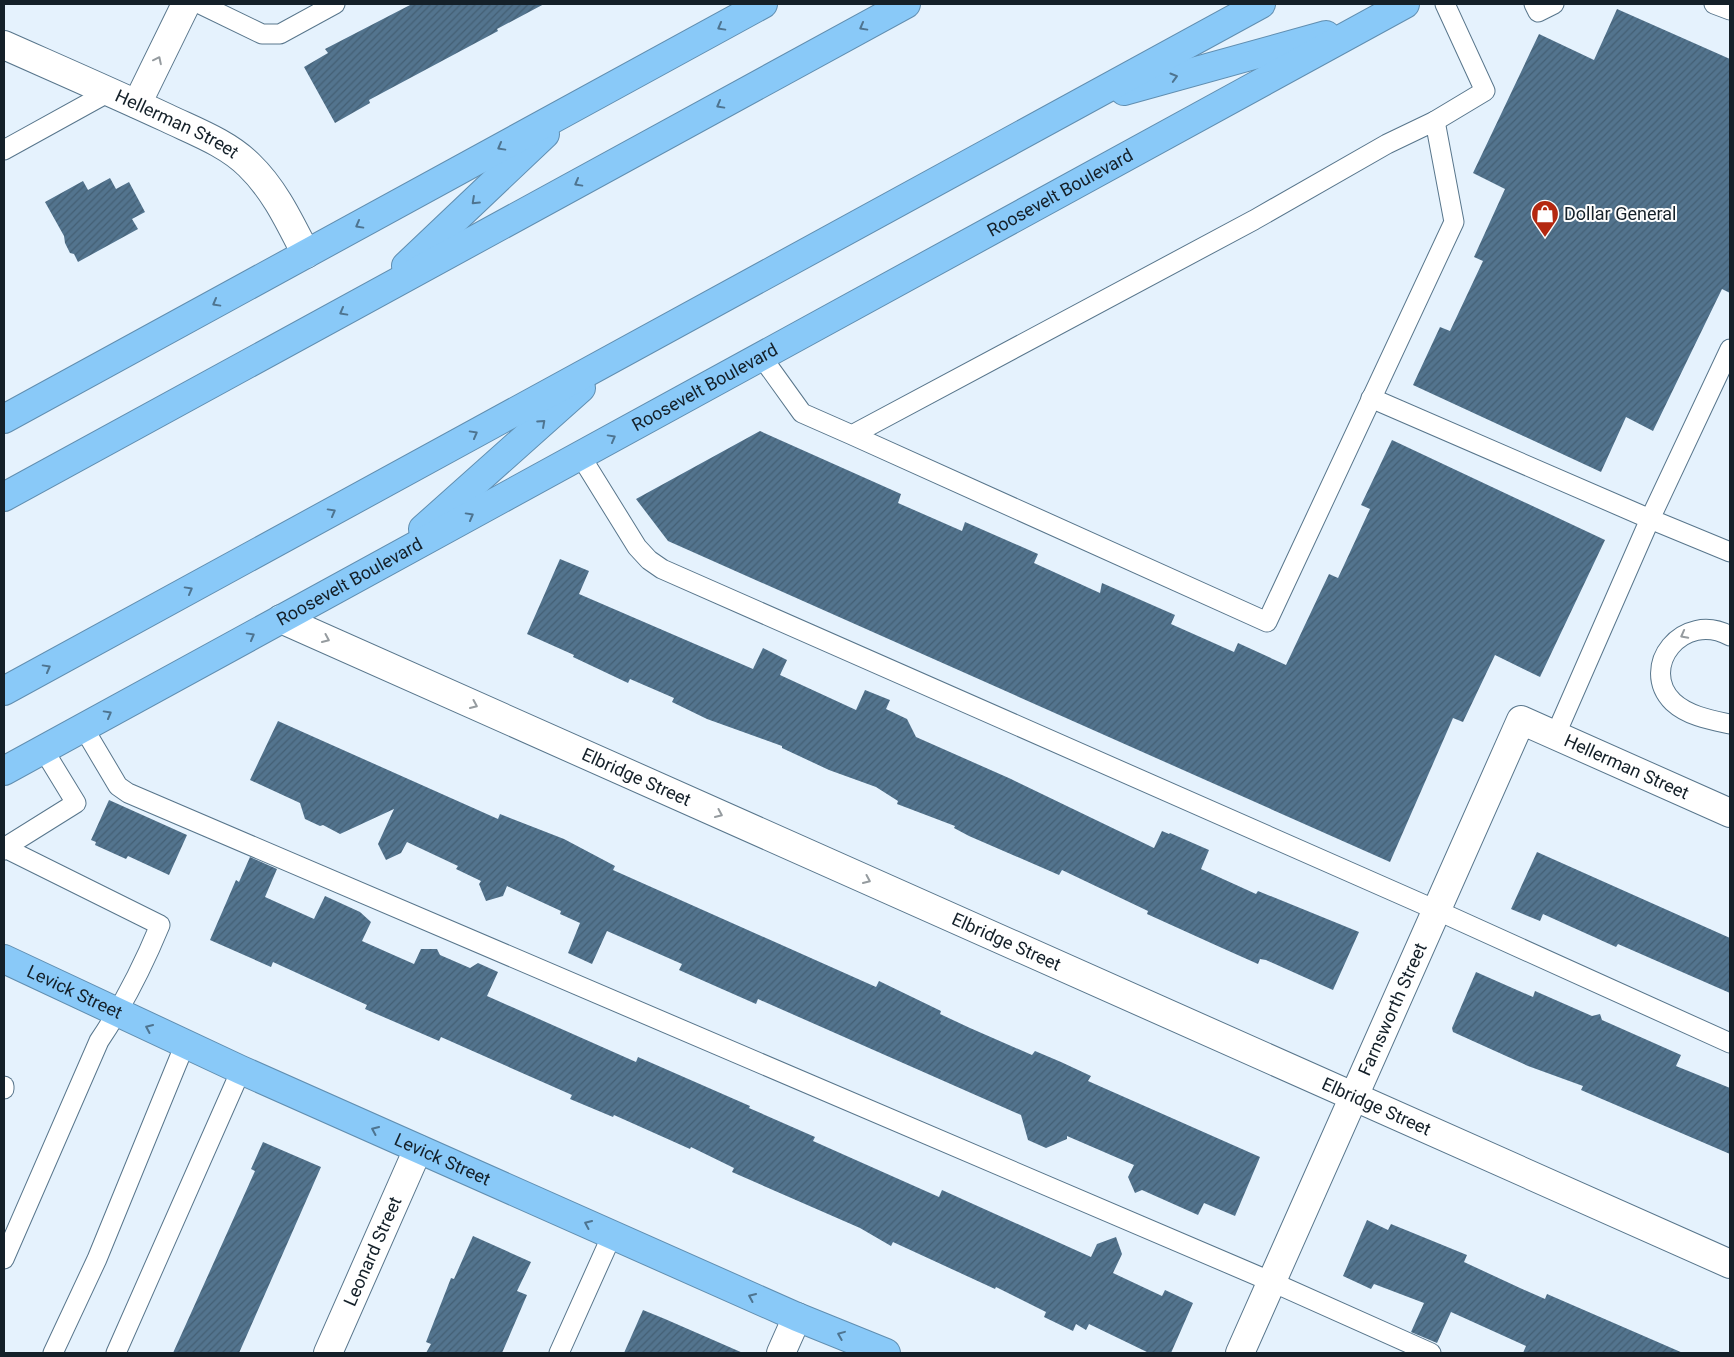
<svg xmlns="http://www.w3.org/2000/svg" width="1734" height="1357" viewBox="0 0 1734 1357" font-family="Roboto,sans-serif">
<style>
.building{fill:url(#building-hatch)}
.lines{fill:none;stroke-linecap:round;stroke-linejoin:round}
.lane-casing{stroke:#58768c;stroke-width:21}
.street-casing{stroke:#58768c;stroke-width:30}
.highway-casing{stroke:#608eb0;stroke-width:30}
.lane{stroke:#fff;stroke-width:19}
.street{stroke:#fff;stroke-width:28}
.highway{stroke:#89c9f8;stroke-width:28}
.oneway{stroke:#4e7490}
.oneway2{stroke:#959b9f}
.labels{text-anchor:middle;stroke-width:4;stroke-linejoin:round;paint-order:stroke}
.street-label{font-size:18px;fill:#142029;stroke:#fdfdfd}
.poi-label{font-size:18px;fill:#142029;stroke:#fdfdfd;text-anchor:start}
</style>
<defs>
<pattern id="building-hatch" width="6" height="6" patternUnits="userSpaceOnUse" patternTransform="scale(1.25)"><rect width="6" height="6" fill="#53748e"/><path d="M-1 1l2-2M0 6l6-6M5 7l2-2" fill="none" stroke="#445f74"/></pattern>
</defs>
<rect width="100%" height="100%" fill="#e5f2fd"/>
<g class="building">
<path d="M 412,4 L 544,4 L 497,29 L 498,31 L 369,100 L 370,103 L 335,123 L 304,67 L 328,53 L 325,49 Z"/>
<path d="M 1617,9 L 1730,59 L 1730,293 L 1722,289 L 1653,431 L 1626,417 L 1601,472 L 1413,385 L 1440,327 L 1450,331 L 1483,261 L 1474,257 L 1505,189 L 1473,173 L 1539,34 L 1594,60 Z"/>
<path d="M 110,178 L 116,189 L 129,182 L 145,212 L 132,219 L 138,229 L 78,262 L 74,254 L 70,253 L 65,243 L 64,236 L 45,202 L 83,181 L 88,190 Z"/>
<path d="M 760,431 L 901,494 L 898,503 L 962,531 L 965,522 L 1038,554 L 1034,563 L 1100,593 L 1102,583 L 1175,615 L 1171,624 L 1234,652 L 1238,643 L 1286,665 L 1329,574 L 1338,578 L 1370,509 L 1361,505 L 1392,440 L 1605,540 L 1540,677 L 1495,655 L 1463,722 L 1453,718 L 1390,862 L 668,541 L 636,499 Z"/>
<path d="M 560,559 L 589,571 L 579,594 L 753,669 L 763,648 L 787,660 L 780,675 L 856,710 L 865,690 L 890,700 L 886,709 L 907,719 L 916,737 L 1011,779 L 1154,848 L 1162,831 L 1169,834 L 1170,833 L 1209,850 L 1201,869 L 1256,894 L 1258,891 L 1359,932 L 1333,990 L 1266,960 L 1260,959 L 1258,964 L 1222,948 L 1147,914 L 1148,911 L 1062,870 L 1059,875 L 969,836 L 954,828 L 955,826 L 897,804 L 898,801 L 876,787 L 829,770 L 782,748 L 782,746 L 707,719 L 672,702 L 674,698 L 630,679 L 628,683 L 573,657 L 574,655 L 527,634 Z"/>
<path d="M 278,721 L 498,819 L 500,814 L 564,839 L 615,866 L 613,870 L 876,987 L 879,981 L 941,1011 L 940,1014 L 970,1028 L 1032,1055 L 1035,1051 L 1061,1062 L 1091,1076 L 1088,1081 L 1260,1157 L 1235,1216 L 1204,1203 L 1198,1215 L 1142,1190 L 1135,1193 L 1128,1177 L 1134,1165 L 1067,1136 L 1067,1139 L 1046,1148 L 1028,1140 L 1021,1115 L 758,999 L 756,1004 L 679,970 L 682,964 L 607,931 L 592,964 L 568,953 L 580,923 L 560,914 L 561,911 L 507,886 L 503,896 L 486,901 L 479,884 L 481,881 L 456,869 L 458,866 L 407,842 L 401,853 L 386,860 L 378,844 L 394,809 L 340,834 L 323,825 L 320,826 L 305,819 L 300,803 L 250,780 Z"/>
<path d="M 109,800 L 187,835 L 169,875 L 128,856 L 126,859 L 95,845 L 96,842 L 91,840 Z"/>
<path d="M 1537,852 L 1730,938 L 1730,993 L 1618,944 L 1616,947 L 1543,914 L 1540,921 L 1511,909 Z"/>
<path d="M 250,857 L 277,869 L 265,897 L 314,919 L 325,896 L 360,912 L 371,922 L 362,941 L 389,953 L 414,964 L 421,949 L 437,949 L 440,955 L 470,968 L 478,963 L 498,972 L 487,996 L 636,1062 L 638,1057 L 750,1106 L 749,1108 L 815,1137 L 813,1141 L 939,1197 L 942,1190 L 1091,1257 L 1097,1244 L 1116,1237 L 1122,1254 L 1113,1273 L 1162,1296 L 1165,1290 L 1193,1303 L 1171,1353 L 1149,1353 L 1089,1324 L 1086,1330 L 1076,1324 L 1073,1331 L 1044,1317 L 1046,1312 L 996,1287 L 995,1289 L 893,1242 L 891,1246 L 860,1228 L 732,1172 L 734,1168 L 691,1147 L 690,1149 L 614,1115 L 613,1117 L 570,1099 L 572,1095 L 441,1037 L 439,1041 L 365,1009 L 367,1005 L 273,962 L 271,967 L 210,940 L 236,880 L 239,882 Z"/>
<path d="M 1476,972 L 1533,997 L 1535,991 L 1592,1016 L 1600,1014 L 1602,1020 L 1681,1055 L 1676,1066 L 1730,1088 L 1730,1154 L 1581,1090 L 1583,1086 L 1528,1066 L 1453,1032 L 1452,1028 Z"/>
<path d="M 263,1142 L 321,1167 L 239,1353 L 173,1353 L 255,1171 L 251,1169 Z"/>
<path d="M 1367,1220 L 1388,1230 L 1391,1224 L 1467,1255 L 1464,1262 L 1520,1288 L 1545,1299 L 1547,1294 L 1683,1353 L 1523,1353 L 1526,1346 L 1451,1312 L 1437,1343 L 1411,1332 L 1424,1303 L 1374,1284 L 1371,1289 L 1343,1276 Z"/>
<path d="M 473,1236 L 531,1262 L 517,1291 L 527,1295 L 502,1353 L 426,1353 L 431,1344 L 426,1342 L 451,1278 L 454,1279 Z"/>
<path d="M 643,1310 L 665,1319 L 743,1353 L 624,1353 Z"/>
</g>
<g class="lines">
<defs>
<g id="lane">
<path d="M 200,4 L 262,34 L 280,34 L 335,4"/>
<path d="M 1534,4 L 1538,12 L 1554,4"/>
<path d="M 1714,4 L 1730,10"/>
<path d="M 1435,121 L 1485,91 L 1445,4"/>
<path d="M 4,150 L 109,92"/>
<path d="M 1730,349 L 1650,519 L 1730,552"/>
<path d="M 761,356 L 802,413 L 852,435 L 1267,622 L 1454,222 L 1435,121 L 1387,144 L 1254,220 L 852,435"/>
<path d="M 1371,398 L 1650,519 L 1555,736"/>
<path d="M 580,455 L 637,547 L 649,560 L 662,569 L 1436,910 L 1730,1043"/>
<path d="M 1730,636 C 1683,610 1638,667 1673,702 C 1688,716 1711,720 1730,724"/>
<path d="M 83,727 L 118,786 L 128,793 L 1272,1282 L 1431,1353"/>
<path d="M 4,848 L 76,803 L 43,749"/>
<path d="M 4,850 L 5,848 L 160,925 C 143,966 124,1004 99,1041 L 4,1259"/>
<path d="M 4,1086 L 4,1089"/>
<path d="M 53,1353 L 97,1259 L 185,1044"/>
<path d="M 116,1353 L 241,1070"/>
<path d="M 559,1353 L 612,1235"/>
</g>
<g id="street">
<path id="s1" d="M 4,45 C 58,69 113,93 167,118 C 194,131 227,143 249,165 C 275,190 290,223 306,254"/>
<path d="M 137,104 L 186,4"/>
<path id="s2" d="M 281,619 L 1730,1264"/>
<path id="s3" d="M 328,1353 L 418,1149"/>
<path d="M 781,1353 L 797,1317"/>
<path id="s4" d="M 1240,1353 L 1521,720 L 1730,813"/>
</g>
<g id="highway">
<path d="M 1124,91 L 1326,35"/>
<path d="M 406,266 L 545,134"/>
<path d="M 4,419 L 763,4"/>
<path d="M 4,497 L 906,4"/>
<path d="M 423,529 L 581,388"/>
<path d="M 4,691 L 1261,4"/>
<path id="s5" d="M 4,771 L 1405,4"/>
<path id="s6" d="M 4,959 L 241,1070 L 797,1317 L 886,1353"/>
</g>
</defs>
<use href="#lane" class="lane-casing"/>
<use href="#street" class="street-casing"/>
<use href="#highway" class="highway-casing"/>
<use href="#lane" class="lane"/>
<use href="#street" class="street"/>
<use href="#highway" class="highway"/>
</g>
<defs><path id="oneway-chevron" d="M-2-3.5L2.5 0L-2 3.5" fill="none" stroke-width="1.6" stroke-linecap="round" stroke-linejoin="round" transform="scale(1.25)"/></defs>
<g class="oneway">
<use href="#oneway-chevron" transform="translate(721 27) rotate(151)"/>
<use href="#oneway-chevron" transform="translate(863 27) rotate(151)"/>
<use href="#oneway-chevron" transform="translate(1174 77) rotate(-16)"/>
<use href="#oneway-chevron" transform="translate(720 105) rotate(151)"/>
<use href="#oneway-chevron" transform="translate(501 147) rotate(151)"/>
<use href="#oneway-chevron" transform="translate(578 183) rotate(151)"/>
<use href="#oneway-chevron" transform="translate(475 201) rotate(137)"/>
<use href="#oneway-chevron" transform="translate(359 225) rotate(151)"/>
<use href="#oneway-chevron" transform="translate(216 303) rotate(151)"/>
<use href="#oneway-chevron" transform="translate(343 312) rotate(151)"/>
<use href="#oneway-chevron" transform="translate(542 423) rotate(-42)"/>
<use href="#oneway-chevron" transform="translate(474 434) rotate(-29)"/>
<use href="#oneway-chevron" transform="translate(612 438) rotate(-29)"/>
<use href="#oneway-chevron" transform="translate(332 512) rotate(-29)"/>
<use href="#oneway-chevron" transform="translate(470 516) rotate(-29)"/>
<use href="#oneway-chevron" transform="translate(189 590) rotate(-29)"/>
<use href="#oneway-chevron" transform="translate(251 636) rotate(-29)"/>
<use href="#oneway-chevron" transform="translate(47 668) rotate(-29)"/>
<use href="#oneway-chevron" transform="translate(108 714) rotate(-29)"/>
<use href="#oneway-chevron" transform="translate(149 1028) rotate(-156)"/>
<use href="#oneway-chevron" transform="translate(375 1130) rotate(-156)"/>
<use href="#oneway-chevron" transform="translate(588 1224) rotate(-156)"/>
<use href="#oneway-chevron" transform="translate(752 1297) rotate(-156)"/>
<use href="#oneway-chevron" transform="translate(841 1335) rotate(-158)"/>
</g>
<g class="oneway2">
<use href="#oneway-chevron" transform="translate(158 60) rotate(-64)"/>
<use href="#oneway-chevron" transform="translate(1684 635) rotate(152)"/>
<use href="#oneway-chevron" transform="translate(326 639) rotate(24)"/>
<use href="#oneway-chevron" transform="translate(474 705) rotate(24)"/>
<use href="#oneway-chevron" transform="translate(719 814) rotate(24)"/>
<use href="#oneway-chevron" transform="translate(867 880) rotate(24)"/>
</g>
<defs>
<symbol id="shop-pin" viewBox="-11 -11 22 30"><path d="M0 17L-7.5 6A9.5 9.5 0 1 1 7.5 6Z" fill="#b42810" stroke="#fdfdfd"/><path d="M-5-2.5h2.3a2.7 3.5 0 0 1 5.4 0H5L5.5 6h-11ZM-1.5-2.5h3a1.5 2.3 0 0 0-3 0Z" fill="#fff"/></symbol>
</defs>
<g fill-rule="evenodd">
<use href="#shop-pin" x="1529" y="198" width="32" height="43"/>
</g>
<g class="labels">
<g class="street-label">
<text dy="6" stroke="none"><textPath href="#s1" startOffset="190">Hellerman Street</textPath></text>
<text dy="6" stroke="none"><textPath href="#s5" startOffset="1204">Roosevelt Boulevard</textPath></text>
<text dy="6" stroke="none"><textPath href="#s5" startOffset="799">Roosevelt Boulevard</textPath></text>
<text dy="6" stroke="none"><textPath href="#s5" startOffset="394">Roosevelt Boulevard</textPath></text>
<text dy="6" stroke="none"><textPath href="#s4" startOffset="808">Hellerman Street</textPath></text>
<text dy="6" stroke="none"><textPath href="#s2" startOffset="389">Elbridge Street</textPath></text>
<text dy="6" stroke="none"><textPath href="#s2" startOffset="794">Elbridge Street</textPath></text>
<text dy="6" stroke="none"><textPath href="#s6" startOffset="78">Levick Street</textPath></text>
<text dy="6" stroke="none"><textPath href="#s4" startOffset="376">Farnsworth Street</textPath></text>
<text dy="6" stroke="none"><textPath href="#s2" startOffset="1199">Elbridge Street</textPath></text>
<text dy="6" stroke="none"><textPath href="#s6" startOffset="482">Levick Street</textPath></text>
<text dy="6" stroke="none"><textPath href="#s3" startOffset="111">Leonard Street</textPath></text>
</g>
<g class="poi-label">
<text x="1564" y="220">Dollar General</text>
</g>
</g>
<rect width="1734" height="1357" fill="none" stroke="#142029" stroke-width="10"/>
</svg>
